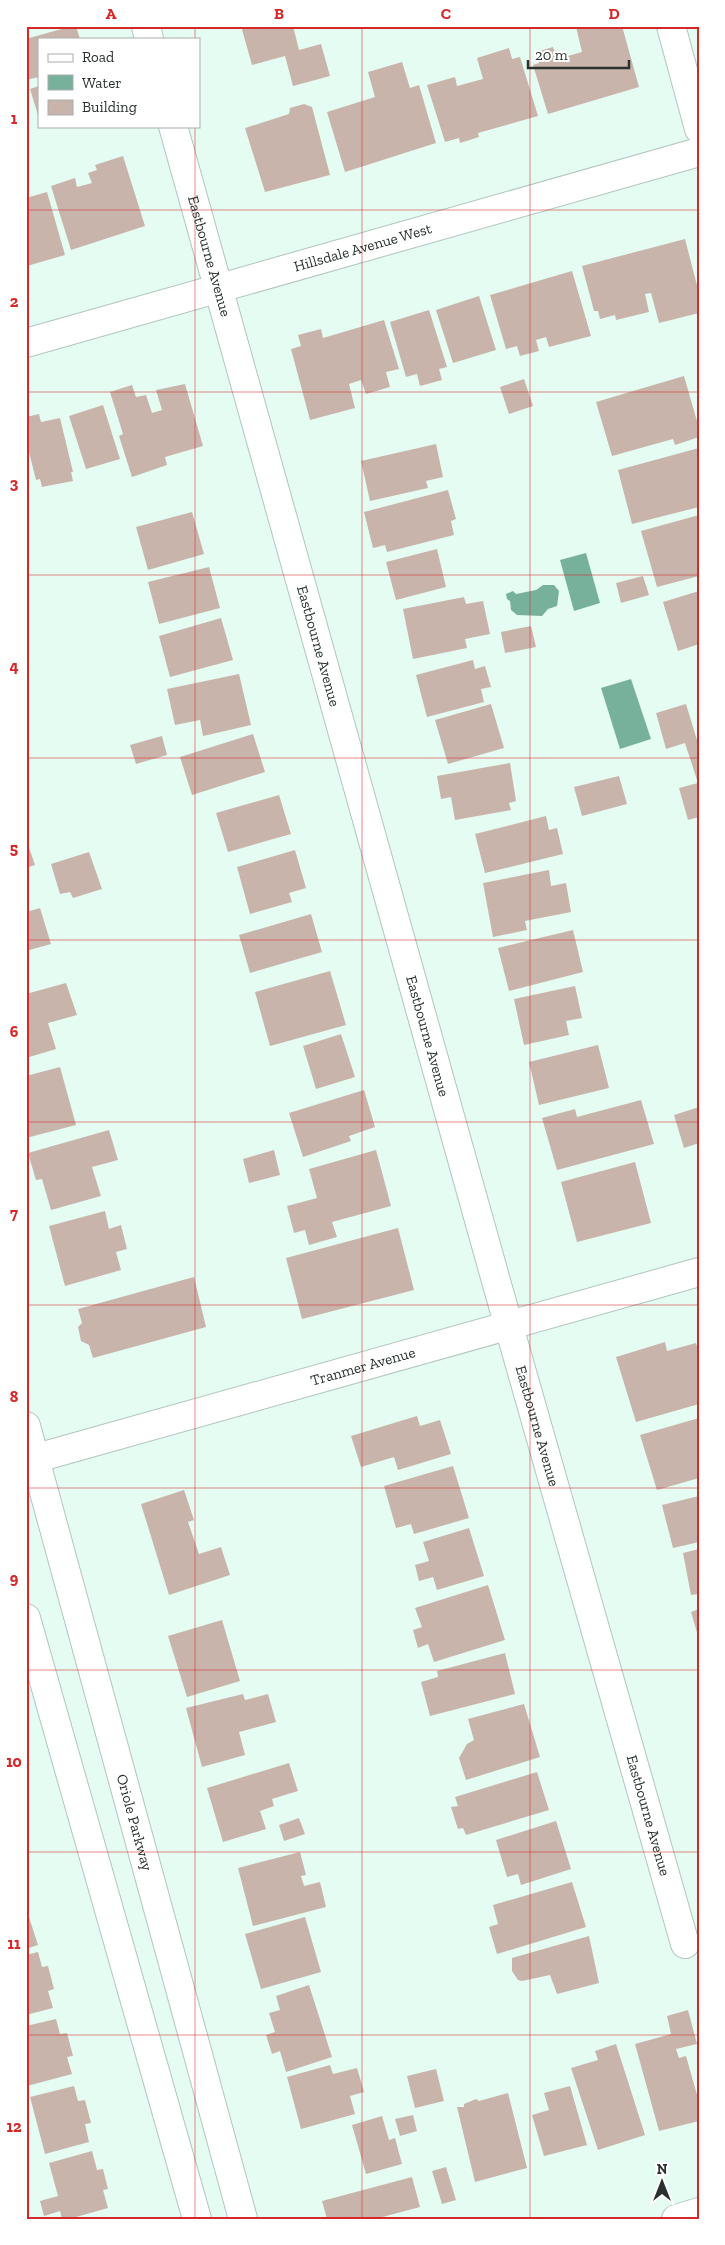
<svg xmlns="http://www.w3.org/2000/svg" width="725" height="2245" viewBox="0 0 725 2245" font-family="'Zilla Slab',serif">
<style>
.water{fill:#78b19b}
.building{fill:#c9b4ab}
.lines{fill:none;stroke-linecap:round;stroke-linejoin:round}
.minor-casing{stroke:#b0c6bd;stroke-width:30}
.tertiary-casing{stroke:#b0c6bd;stroke-width:30}
.minor{stroke:#fff;stroke-width:28}
.tertiary{stroke:#fff;stroke-width:28}
.grid{fill:none;stroke:#d62828;stroke-width:1;stroke-opacity:0.55}
.labels{text-anchor:middle;stroke-width:4;stroke-linejoin:round;paint-order:stroke}
.street-label{font-size:15px;fill:#29322e;stroke:#fff}
.neatline{fill:none;stroke:#d62828;stroke-width:2}
.grid-label{font-size:16px;text-anchor:middle;font-weight:bold;fill:#d62828}
</style>
<rect width="100%" height="100%" fill="#e5fcf2"/>
<g class="water">
<path d="M 586,553 L 600,603 L 574,611 L 560,560 Z"/>
<path d="M 543,585 L 554,585 L 559,591 L 557,606 L 548,609 L 542,616 L 517,615 L 511,610 L 510,601 L 507,599 L 506,594 L 513,591 L 516,594 L 536,590 Z"/>
<path d="M 631,679 L 651,739 L 620,749 L 601,688 Z"/>
</g>
<g class="building">
<path d="M 72,26 L 76,26 L 80,39 L 39,39 L 39,77 L 26,80 L 26,39 Z"/>
<path d="M 241,26 L 293,26 L 299,50 L 321,44 L 330,76 L 293,86 L 285,56 L 252,65 Z"/>
<path d="M 581,26 L 622,26 L 639,87 L 548,114 L 533,65 L 539,63 L 536,52 L 553,47 L 557,59 L 582,52 L 576,27 Z"/>
<path d="M 509,48 L 512,59 L 520,57 L 538,116 L 478,133 L 479,137 L 460,143 L 459,138 L 445,142 L 427,85 L 455,77 L 457,86 L 483,79 L 477,58 Z"/>
<path d="M 402,62 L 410,88 L 419,85 L 436,143 L 345,172 L 327,112 L 375,97 L 368,72 Z"/>
<path d="M 39,86 L 39,115 L 38,115 L 30,89 Z"/>
<path d="M 304,104 L 312,107 L 330,175 L 265,192 L 245,128 L 289,114 L 290,108 Z"/>
<path d="M 123,156 L 145,226 L 71,250 L 51,186 L 75,178 L 77,187 L 92,183 L 88,173 L 97,170 L 95,165 Z"/>
<path d="M 47,192 L 65,255 L 27,266 L 26,198 Z"/>
<path d="M 685,239 L 699,293 L 699,313 L 659,323 L 651,293 L 645,294 L 649,312 L 616,320 L 615,315 L 600,319 L 598,311 L 594,311 L 582,266 Z"/>
<path d="M 572,271 L 591,336 L 549,347 L 546,337 L 536,340 L 539,351 L 520,356 L 517,346 L 506,349 L 490,295 Z"/>
<path d="M 479,296 L 496,350 L 453,363 L 436,310 Z"/>
<path d="M 429,310 L 447,367 L 439,369 L 442,380 L 420,386 L 417,374 L 406,377 L 390,322 Z"/>
<path d="M 384,320 L 399,369 L 386,372 L 390,387 L 366,394 L 361,380 L 349,384 L 355,408 L 310,420 L 291,349 L 301,346 L 298,335 L 321,329 L 323,338 Z"/>
<path d="M 684,376 L 699,428 L 699,437 L 675,445 L 673,439 L 612,456 L 596,402 Z"/>
<path d="M 524,379 L 533,406 L 509,414 L 500,387 Z"/>
<path d="M 185,384 L 203,446 L 165,457 L 167,465 L 132,477 L 119,436 L 123,434 L 110,392 L 132,385 L 136,397 L 146,395 L 152,413 L 162,410 L 156,390 Z"/>
<path d="M 103,405 L 120,459 L 86,469 L 69,416 Z"/>
<path d="M 39,414 L 41,422 L 60,418 L 73,472 L 71,472 L 73,481 L 42,487 L 40,479 L 36,480 L 26,440 L 26,417 Z"/>
<path d="M 436,444 L 443,477 L 426,481 L 428,488 L 370,501 L 361,461 Z"/>
<path d="M 699,448 L 699,507 L 632,524 L 618,470 Z"/>
<path d="M 448,490 L 456,519 L 451,521 L 454,535 L 387,552 L 385,545 L 373,548 L 364,512 Z"/>
<path d="M 192,512 L 204,554 L 148,570 L 136,527 Z"/>
<path d="M 699,515 L 699,576 L 657,587 L 641,531 Z"/>
<path d="M 437,549 L 446,587 L 396,600 L 386,562 Z"/>
<path d="M 209,567 L 220,608 L 159,624 L 148,582 Z"/>
<path d="M 643,576 L 649,595 L 621,603 L 616,583 Z"/>
<path d="M 699,591 L 699,644 L 678,651 L 663,602 Z"/>
<path d="M 464,597 L 466,604 L 483,601 L 490,634 L 465,639 L 467,648 L 413,659 L 403,609 Z"/>
<path d="M 221,618 L 233,660 L 170,677 L 159,636 Z"/>
<path d="M 531,626 L 536,647 L 505,653 L 501,632 Z"/>
<path d="M 473,660 L 475,669 L 485,666 L 491,687 L 481,689 L 484,702 L 427,717 L 416,675 Z"/>
<path d="M 239,674 L 251,725 L 203,736 L 200,720 L 175,725 L 167,689 Z"/>
<path d="M 491,704 L 504,748 L 448,764 L 435,720 Z"/>
<path d="M 686,704 L 697,740 L 699,739 L 699,817 L 688,820 L 679,788 L 698,783 L 685,743 L 666,749 L 656,713 Z"/>
<path d="M 253,734 L 265,772 L 192,795 L 180,757 Z"/>
<path d="M 162,736 L 167,755 L 136,764 L 130,745 Z"/>
<path d="M 510,763 L 516,801 L 509,803 L 511,810 L 455,820 L 451,797 L 441,799 L 437,776 Z"/>
<path d="M 619,776 L 627,804 L 582,816 L 574,787 Z"/>
<path d="M 279,795 L 291,834 L 228,852 L 216,813 Z"/>
<path d="M 546,816 L 549,830 L 557,828 L 563,854 L 485,873 L 475,834 Z"/>
<path d="M 26,839 L 35,865 L 26,868 Z"/>
<path d="M 295,850 L 306,888 L 289,893 L 292,902 L 250,914 L 237,867 Z"/>
<path d="M 89,852 L 102,889 L 73,898 L 70,892 L 60,894 L 51,864 Z"/>
<path d="M 549,870 L 551,886 L 566,883 L 571,912 L 525,921 L 527,930 L 493,937 L 483,883 Z"/>
<path d="M 40,908 L 51,944 L 26,951 L 26,912 Z"/>
<path d="M 311,914 L 322,952 L 250,973 L 239,935 Z"/>
<path d="M 573,930 L 583,972 L 509,991 L 498,948 Z"/>
<path d="M 330,971 L 346,1025 L 270,1046 L 255,992 Z"/>
<path d="M 66,983 L 77,1015 L 48,1023 L 56,1049 L 26,1058 L 26,994 Z"/>
<path d="M 575,986 L 582,1018 L 566,1021 L 569,1035 L 524,1045 L 514,999 Z"/>
<path d="M 341,1034 L 355,1077 L 316,1089 L 303,1046 Z"/>
<path d="M 598,1045 L 609,1088 L 539,1105 L 529,1062 Z"/>
<path d="M 60,1067 L 76,1125 L 26,1138 L 26,1076 Z"/>
<path d="M 364,1090 L 375,1127 L 349,1136 L 351,1141 L 303,1157 L 289,1113 Z"/>
<path d="M 641,1100 L 654,1144 L 557,1170 L 542,1118 L 575,1109 L 577,1117 Z"/>
<path d="M 699,1107 L 699,1143 L 684,1148 L 674,1115 Z"/>
<path d="M 109,1130 L 118,1160 L 92,1167 L 101,1196 L 51,1210 L 42,1179 L 36,1180 L 28,1153 Z"/>
<path d="M 274,1150 L 280,1175 L 249,1183 L 243,1159 Z"/>
<path d="M 376,1150 L 391,1206 L 332,1222 L 337,1237 L 309,1245 L 305,1230 L 294,1233 L 287,1206 L 317,1198 L 309,1169 Z"/>
<path d="M 635,1162 L 651,1223 L 577,1242 L 561,1182 Z"/>
<path d="M 105,1211 L 109,1229 L 121,1225 L 127,1249 L 116,1252 L 121,1270 L 65,1286 L 49,1226 Z"/>
<path d="M 398,1228 L 414,1290 L 302,1319 L 286,1258 Z"/>
<path d="M 194,1277 L 206,1327 L 93,1358 L 89,1345 L 81,1341 L 78,1327 L 82,1323 L 78,1309 Z"/>
<path d="M 665,1342 L 667,1351 L 696,1343 L 699,1352 L 699,1404 L 636,1422 L 616,1357 Z"/>
<path d="M 417,1416 L 420,1426 L 440,1420 L 451,1454 L 398,1470 L 394,1457 L 361,1467 L 351,1436 Z"/>
<path d="M 699,1418 L 699,1478 L 657,1490 L 640,1435 Z"/>
<path d="M 453,1466 L 469,1518 L 414,1534 L 411,1524 L 396,1528 L 384,1486 Z"/>
<path d="M 184,1490 L 194,1520 L 188,1522 L 199,1554 L 221,1547 L 230,1575 L 169,1595 L 141,1504 Z"/>
<path d="M 699,1496 L 699,1542 L 673,1548 L 662,1505 Z"/>
<path d="M 469,1528 L 484,1576 L 437,1590 L 433,1577 L 419,1581 L 415,1565 L 429,1561 L 423,1542 Z"/>
<path d="M 699,1549 L 699,1594 L 691,1595 L 683,1553 Z"/>
<path d="M 488,1585 L 505,1640 L 434,1662 L 428,1644 L 418,1648 L 413,1630 L 422,1627 L 415,1608 Z"/>
<path d="M 699,1609 L 699,1636 L 698,1636 L 691,1612 Z"/>
<path d="M 222,1620 L 240,1681 L 187,1697 L 168,1636 Z"/>
<path d="M 505,1653 L 515,1694 L 430,1716 L 421,1682 L 438,1677 L 437,1671 Z"/>
<path d="M 243,1694 L 245,1700 L 268,1694 L 276,1722 L 239,1732 L 245,1755 L 202,1767 L 186,1708 Z"/>
<path d="M 524,1704 L 540,1757 L 466,1780 L 459,1758 L 467,1744 L 474,1740 L 468,1719 Z"/>
<path d="M 289,1763 L 298,1791 L 272,1799 L 274,1806 L 260,1811 L 266,1829 L 223,1842 L 207,1788 Z"/>
<path d="M 537,1772 L 549,1810 L 466,1835 L 463,1828 L 458,1829 L 451,1807 L 458,1806 L 455,1797 Z"/>
<path d="M 299,1818 L 305,1834 L 284,1841 L 279,1825 Z"/>
<path d="M 556,1821 L 571,1869 L 521,1885 L 518,1874 L 507,1877 L 496,1840 Z"/>
<path d="M 300,1852 L 306,1875 L 301,1876 L 304,1886 L 320,1882 L 326,1907 L 253,1926 L 238,1868 Z"/>
<path d="M 572,1882 L 586,1927 L 497,1954 L 489,1927 L 498,1924 L 493,1905 Z"/>
<path d="M 26,1908 L 38,1945 L 26,1949 Z"/>
<path d="M 305,1917 L 321,1972 L 261,1989 L 245,1934 Z"/>
<path d="M 589,1936 L 599,1983 L 557,1994 L 550,1975 L 522,1981 L 518,1980 L 512,1971 L 512,1958 Z"/>
<path d="M 38,1952 L 42,1967 L 48,1966 L 54,1989 L 48,1991 L 53,2008 L 26,2015 L 26,1955 Z"/>
<path d="M 309,1985 L 332,2057 L 286,2072 L 280,2051 L 272,2054 L 266,2035 L 275,2032 L 269,2013 L 280,2010 L 276,1996 Z"/>
<path d="M 688,2010 L 697,2044 L 676,2049 L 679,2058 L 686,2056 L 699,2102 L 699,2121 L 659,2131 L 635,2044 L 671,2034 L 667,2016 Z"/>
<path d="M 56,2019 L 60,2034 L 67,2033 L 73,2056 L 67,2057 L 72,2074 L 27,2086 L 26,2026 Z"/>
<path d="M 616,2044 L 645,2135 L 598,2150 L 571,2068 L 598,2060 L 595,2051 Z"/>
<path d="M 330,2065 L 333,2074 L 357,2068 L 364,2092 L 350,2096 L 355,2114 L 301,2129 L 287,2077 Z"/>
<path d="M 436,2069 L 444,2101 L 415,2108 L 407,2076 Z"/>
<path d="M 74,2086 L 78,2101 L 85,2100 L 91,2123 L 85,2124 L 89,2142 L 45,2154 L 30,2097 Z"/>
<path d="M 570,2086 L 587,2145 L 544,2156 L 532,2115 L 549,2110 L 544,2093 Z"/>
<path d="M 508,2093 L 527,2168 L 475,2182 L 457,2107 L 464,2107 L 464,2104 L 476,2099 L 479,2101 Z"/>
<path d="M 413,2115 L 417,2131 L 400,2136 L 395,2119 Z"/>
<path d="M 382,2116 L 389,2140 L 395,2138 L 402,2164 L 366,2174 L 352,2125 Z"/>
<path d="M 92,2151 L 97,2170 L 103,2169 L 108,2189 L 103,2190 L 108,2208 L 69,2219 L 62,2219 L 60,2211 L 44,2216 L 40,2201 L 58,2196 L 49,2163 Z"/>
<path d="M 446,2167 L 456,2200 L 442,2204 L 432,2171 Z"/>
<path d="M 412,2177 L 420,2207 L 375,2219 L 327,2219 L 322,2201 Z"/>
</g>
<g class="lines">
<defs>
<g id="minor">
<path d="M 146,26 L 149,39"/>
<path d="M 671,26 L 699,129"/>
<path id="s1" d="M 173,126 L 498,1288 L 685,1944"/>
<path id="s2" d="M 26,343 L 699,152"/>
<path id="s3" d="M 26,1461 L 699,1272"/>
<path d="M 676,2219 L 699,2212"/>
</g>
<g id="tertiary">
<path id="s4" d="M 26,1426 L 243,2219"/>
<path d="M 26,1618 L 197,2219"/>
</g>
</defs>
<use href="#minor" class="minor-casing"/>
<use href="#tertiary" class="tertiary-casing"/>
<use href="#minor" class="minor"/>
<use href="#tertiary" class="tertiary"/>
</g>
<path class="grid" d="M 195,26 L 195,39M 362,26 L 362,2219M 530,26 L 530,2219M 195,126 L 195,2219M 26,210 L 699,210M 26,392 L 699,392M 26,575 L 699,575M 26,758 L 699,758M 26,940 L 699,940M 26,1122 L 699,1122M 26,1305 L 699,1305M 26,1488 L 699,1488M 26,1670 L 699,1670M 26,1852 L 699,1852M 26,2035 L 699,2035"/>
<g class="labels">
<g class="street-label">
<text dy="5" stroke="none"><textPath href="#s2" startOffset="350">Hillsdale Avenue West</textPath></text>
<text dy="5" stroke="none"><textPath href="#s1" startOffset="135">Eastbourne Avenue</textPath></text>
<text dy="5" stroke="none"><textPath href="#s1" startOffset="540">Eastbourne Avenue</textPath></text>
<text dy="5" stroke="none"><textPath href="#s1" startOffset="945">Eastbourne Avenue</textPath></text>
<text dy="5" stroke="none"><textPath href="#s3" startOffset="350">Tranmer Avenue</textPath></text>
<text dy="5" stroke="none"><textPath href="#s1" startOffset="1350">Eastbourne Avenue</textPath></text>
<text dy="5" stroke="none"><textPath href="#s1" startOffset="1755">Eastbourne Avenue</textPath></text>
<text dy="5" stroke="none"><textPath href="#s4" startOffset="411">Oriole Parkway</textPath></text>
</g>
</g>
<rect width="725" height="2245" fill="none" stroke="#ffffff" stroke-width="55"/>
<rect x="38" y="38" width="162" height="90" fill="#ffffff" stroke="#a9adab"/>
<rect x="48" y="54" width="25" height="8" fill="#ffffff" stroke="#a9adab"/>
<text x="82" y="62" font-size="15" fill="#29322e">Road</text>
<rect x="48" y="75" width="25" height="15" fill="#78b19b" stroke="#a9adab"/>
<text x="82" y="88" font-size="15" fill="#29322e">Water</text>
<rect x="48" y="100" width="25" height="15" fill="#c9b4ab" stroke="#a9adab"/>
<text x="82" y="112" font-size="15" fill="#29322e">Building</text>
<g transform="translate(662 2182)" stroke="#ffffff" stroke-width="4" paint-order="stroke">
<path d="M0-4L9 19L0 12L-9 19Z" fill="#29322e"/>
<text y="-8" font-size="14" font-weight="bold" text-anchor="middle" fill="#29322e">N</text>
</g>
<path d="M528 60v8h101v-8" fill="none" stroke="#29322e" stroke-width="2.5"/>
<text x="535" y="60" font-size="15" fill="#29322e" stroke="#ffffff" stroke-width="4" paint-order="stroke">20 m</text>
<rect x="28" y="28" width="670" height="2190" class="neatline"/>
<g class="grid-label">
<text x="111" y="19">A</text>
<text x="279" y="19">B</text>
<text x="446" y="19">C</text>
<text x="614" y="19">D</text>
<text x="14" y="124">1</text>
<text x="14" y="307">2</text>
<text x="14" y="489">3</text>
<text x="14" y="672">4</text>
<text x="14" y="854">5</text>
<text x="14" y="1037">6</text>
<text x="14" y="1219">7</text>
<text x="14" y="1402">8</text>
<text x="14" y="1584">9</text>
<text x="14" y="1767">10</text>
<text x="14" y="1949">11</text>
<text x="14" y="2132">12</text>
</g>
</svg>
